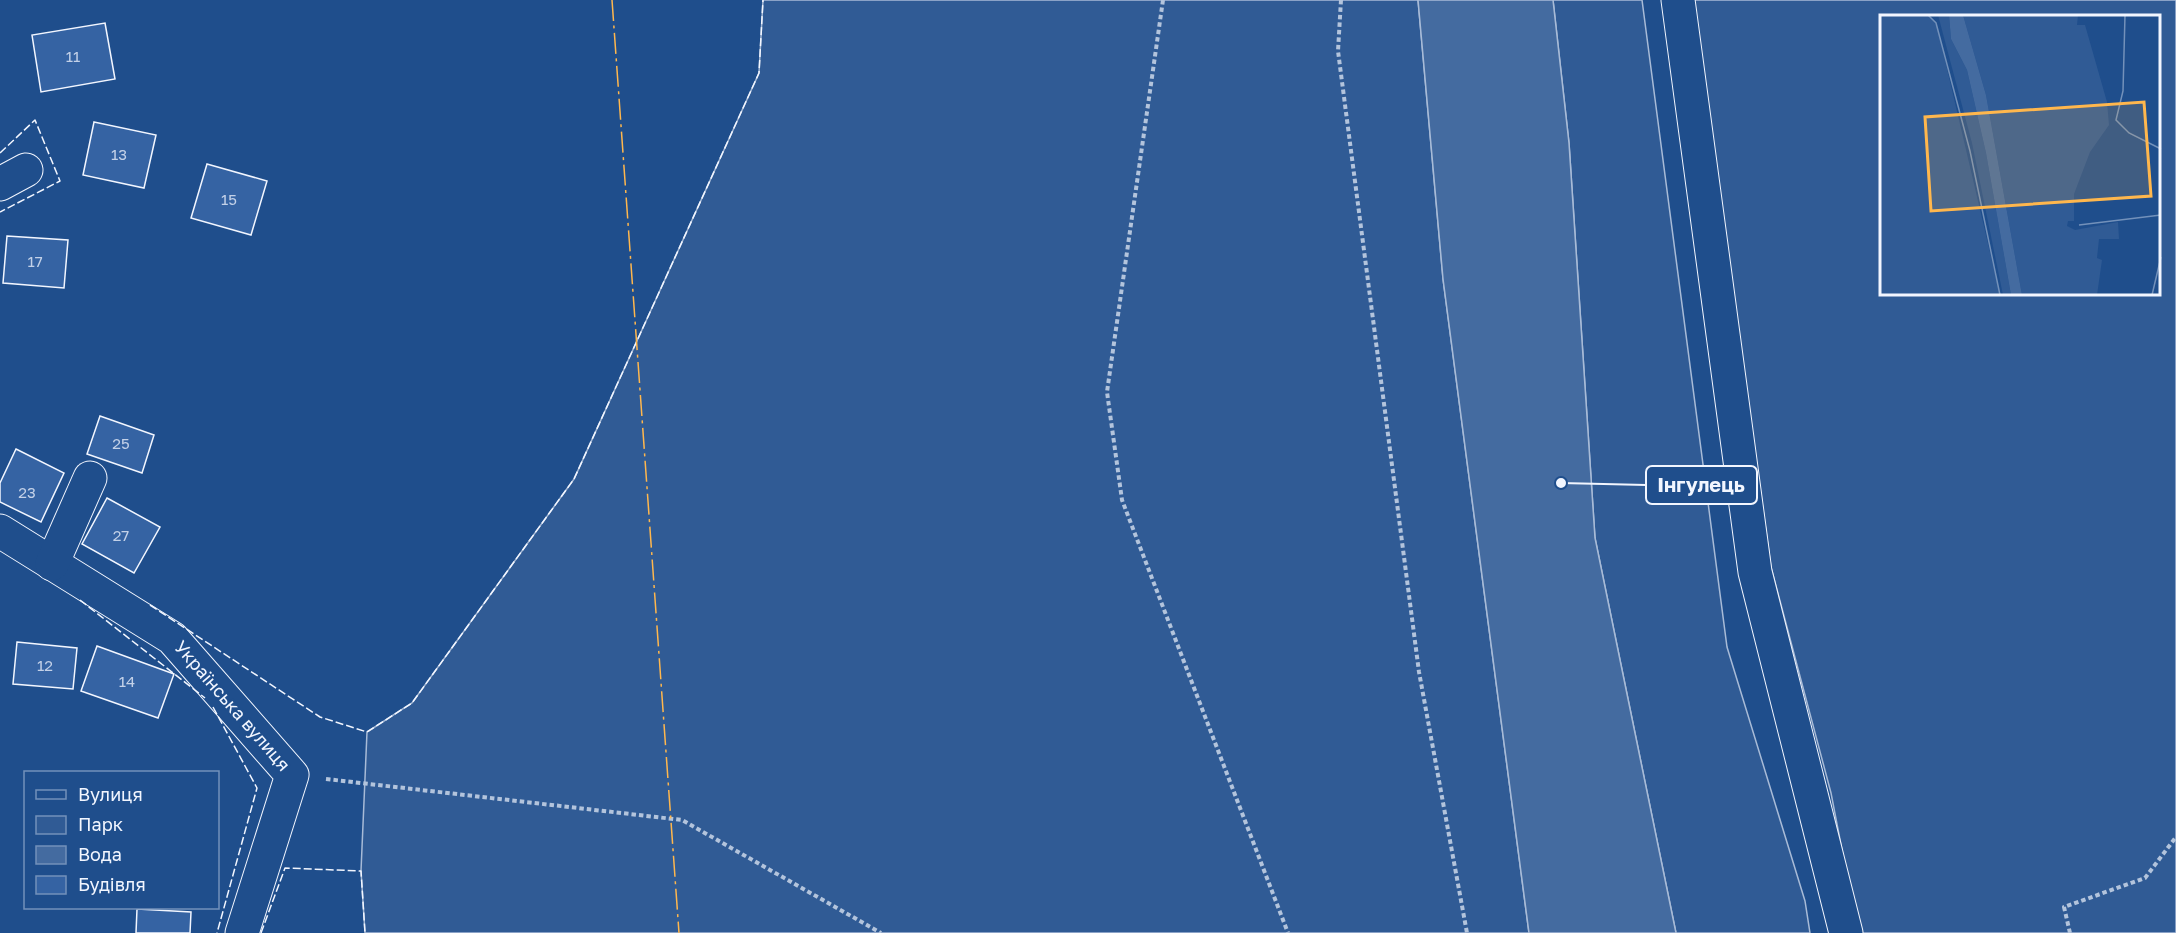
<svg xmlns="http://www.w3.org/2000/svg" width="2176" height="933" viewBox="0 0 2176 933" font-family="'Golos Text',sans-serif">
<style>
.green{fill:#305b95;stroke:#a8bbd7;stroke-width:1.5;fill-rule:evenodd}
.water{fill:#446ba0;stroke:#a8bbd7;stroke-width:1.5}
.building{fill:#3563a3;stroke:#f2f6ff;stroke-width:1.5}
.lines{fill:none;stroke-linecap:round;stroke-linejoin:round}
.minor-casing{stroke:#f2f6ff;stroke-width:35}
.path{stroke:#b3c4dc;stroke-width:4;stroke-dasharray:4.5 3;stroke-linecap:butt}
.minor{stroke:#1f4e8c;stroke-width:33}
.fence{stroke:#f2f6ff;stroke-width:1.5;stroke-dasharray:8 3;stroke-linecap:butt}
.power{stroke:#ffb74d;stroke-width:1.5;stroke-dasharray:21 4.5 3 4.5;stroke-linecap:butt}
.labels{text-anchor:middle;stroke-width:4.5;stroke-linejoin:round;paint-order:stroke}
.number-label{font-size:15px;fill:#c3d1e8}
.street-label{font-size:18px;fill:#f2f6ff;stroke:#1f4e8c}
.inset-road{fill:none;stroke:#7391ba;stroke-width:1.5}
.view{fill:#ffb74d;fill-opacity:0.15;stroke:#ffb74d;stroke-width:3}
.inset-edge{fill:none;stroke:#f2f6ff;stroke-width:3}
.leader{fill:none;stroke:#f2f6ff;stroke-width:2}
.callout-dot{fill:#f2f6ff;stroke:#1f4e8c;stroke-width:2}
.callout{fill:#1f4e8c;stroke:#f2f6ff;stroke-width:2}
.callout-label{font-size:20px;text-anchor:middle;font-weight:bold;fill:#f2f6ff}
</style>
<rect width="100%" height="100%" fill="#1f4e8c"/>
<g class="green">
<path d="M 763,0 L 1418,0 L 1443,279 L 1529,933 L 365,933 L 361,871 L 367,732 L 412,703 L 574,479 L 759,73 Z"/>
<path d="M 1553,0 L 1642,0 L 1727,647 L 1805,901 L 1810,933 L 1676,933 L 1595,538 L 1569,143 Z"/>
<path d="M 1692,0 L 2176,0 L 2176,933 L 1858,933 L 1831,793 L 1771,567 ZM 1882,16 L 2160,16 L 2160,294 L 1882,294 Z"/>
</g>
<path class="water" d="M 1418,0 L 1553,0 L 1569,143 L 1595,538 L 1676,933 L 1529,933 L 1443,279 Z"/>
<g class="building">
<path d="M 105,23 L 115,79 L 41,92 L 32,35 Z"/>
<path d="M 94,122 L 156,135 L 144,188 L 83,175 Z"/>
<path d="M 207,164 L 267,181 L 251,235 L 191,218 Z"/>
<path d="M 7,236 L 68,240 L 64,288 L 3,283 Z"/>
<path d="M 100,416 L 154,435 L 142,473 L 87,454 Z"/>
<path d="M 16,449 L 64,473 L 41,522 L 0,502 L 0,483 Z"/>
<path d="M 107,498 L 160,527 L 134,573 L 82,544 Z"/>
<path d="M 17,642 L 77,648 L 73,689 L 13,684 Z"/>
<path d="M 97,646 L 174,674 L 158,718 L 81,691 Z"/>
<path d="M 137,909 L 191,912 L 190,933 L 136,933 Z"/>
</g>
<g class="lines">
<defs>
<g id="minor">
<path d="M 1678,0 L 1755,572 L 1846,933"/>
<path d="M 0,184 L 26,170"/>
<path d="M 0,531 L 172,638 L 292,775 L 242,933"/>
<path d="M 52,564 L 90,478"/>
</g>
</defs>
<use href="#minor" class="minor-casing"/>
<g class="path">
<path d="M 1163,0 L 1107,392 L 1122,500 L 1288,933"/>
<path d="M 1341,0 L 1338,51 L 1419,672 L 1467,933"/>
<path d="M 326,779 L 682,820 L 881,933"/>
<path d="M 2070,933 L 2064,907 L 2145,878 L 2176,837"/>
</g>
<use href="#minor" class="minor"/>
<g class="fence">
<path d="M 0,153 L 35,120 L 60,181 L 0,212"/>
<path d="M 80,600 L 205,698"/>
<path d="M 150,605 L 320,717 L 367,732 L 412,703 L 574,479 L 759,73 L 763,0"/>
<path d="M 213,707 L 257,788 L 217,933"/>
<path d="M 261,933 L 285,868 L 361,871 L 365,933"/>
</g>
<path class="power" d="M 612,0 L 679,933"/>
</g>
<g class="labels">
<g class="number-label">
<text x="73" y="62">11</text>
<text x="119" y="160">13</text>
<text x="229" y="205">15</text>
<text x="35" y="267">17</text>
<text x="121" y="449">25</text>
<text x="27" y="498">23</text>
<text x="121" y="541">27</text>
<text x="45" y="671">12</text>
<text x="127" y="687">14</text>
</g>
<g class="street-label">
<text transform="translate(232 706) rotate(49)" y="6">Українська вулиця</text>
</g>
</g>
<g transform="translate(1880 15)">
<rect width="280" height="280" fill="#1f4e8c"/>
<path d="M 0,0 L 48,0 L 57,11 L 120,280 L 0,280 ZM 58,0 L 69,0 L 71,24 L 87,55 L 106,138 L 131,280 L 123,280 L 92,128 ZM 83,0 L 198,0 L 197,10 L 205,10 L 227,87 L 229,110 L 210,137 L 194,179 L 194,206 L 188,206 L 187,211 L 195,215 L 238,207 L 239,224 L 219,224 L 217,243 L 222,245 L 217,280 L 142,280 L 106,80 Z" fill="#305b95"/>
<path d="M 69,0 L 83,0 L 106,80 L 142,280 L 131,280 L 106,138 L 87,55 L 71,24 Z" fill="#446ba0"/>
<path class="inset-road" d="M 48,0 L 56,8 L 90,136 L 120,280M 245,0 L 243,76 L 236,105 L 249,118 L 281,134M 199,210 L 281,200M 272,280 L 281,242"/>
<path class="view" d="M 264,87 L 271,181 L 51,196 L 45,102 Z"/>
<rect width="280" height="280" class="inset-edge"/>
</g>
<path class="leader" d="M1561 483L1646 485"/>
<circle class="callout-dot" cx="1561" cy="483" r="6"/>
<rect class="callout" x="1646" y="466" width="111" height="38" rx="6"/>
<g class="callout-label">
<text x="1701" y="492">Інгулець</text>
</g>
<rect x="24" y="771" width="195" height="138" fill="#1f4e8c" stroke="#7391ba" stroke-width="1.5"/>
<rect x="36" y="790" width="30" height="9" fill="#1f4e8c" stroke="#7391ba" stroke-width="1.5"/>
<text x="78" y="801" font-size="18" fill="#f2f6ff">Вулиця</text>
<rect x="36" y="816" width="30" height="18" fill="#305b95" stroke="#7391ba" stroke-width="1.5"/>
<text x="78" y="831" font-size="18" fill="#f2f6ff">Парк</text>
<rect x="36" y="846" width="30" height="18" fill="#446ba0" stroke="#7391ba" stroke-width="1.5"/>
<text x="78" y="861" font-size="18" fill="#f2f6ff">Вода</text>
<rect x="36" y="876" width="30" height="18" fill="#3563a3" stroke="#7391ba" stroke-width="1.5"/>
<text x="78" y="891" font-size="18" fill="#f2f6ff">Будівля</text>
</svg>
